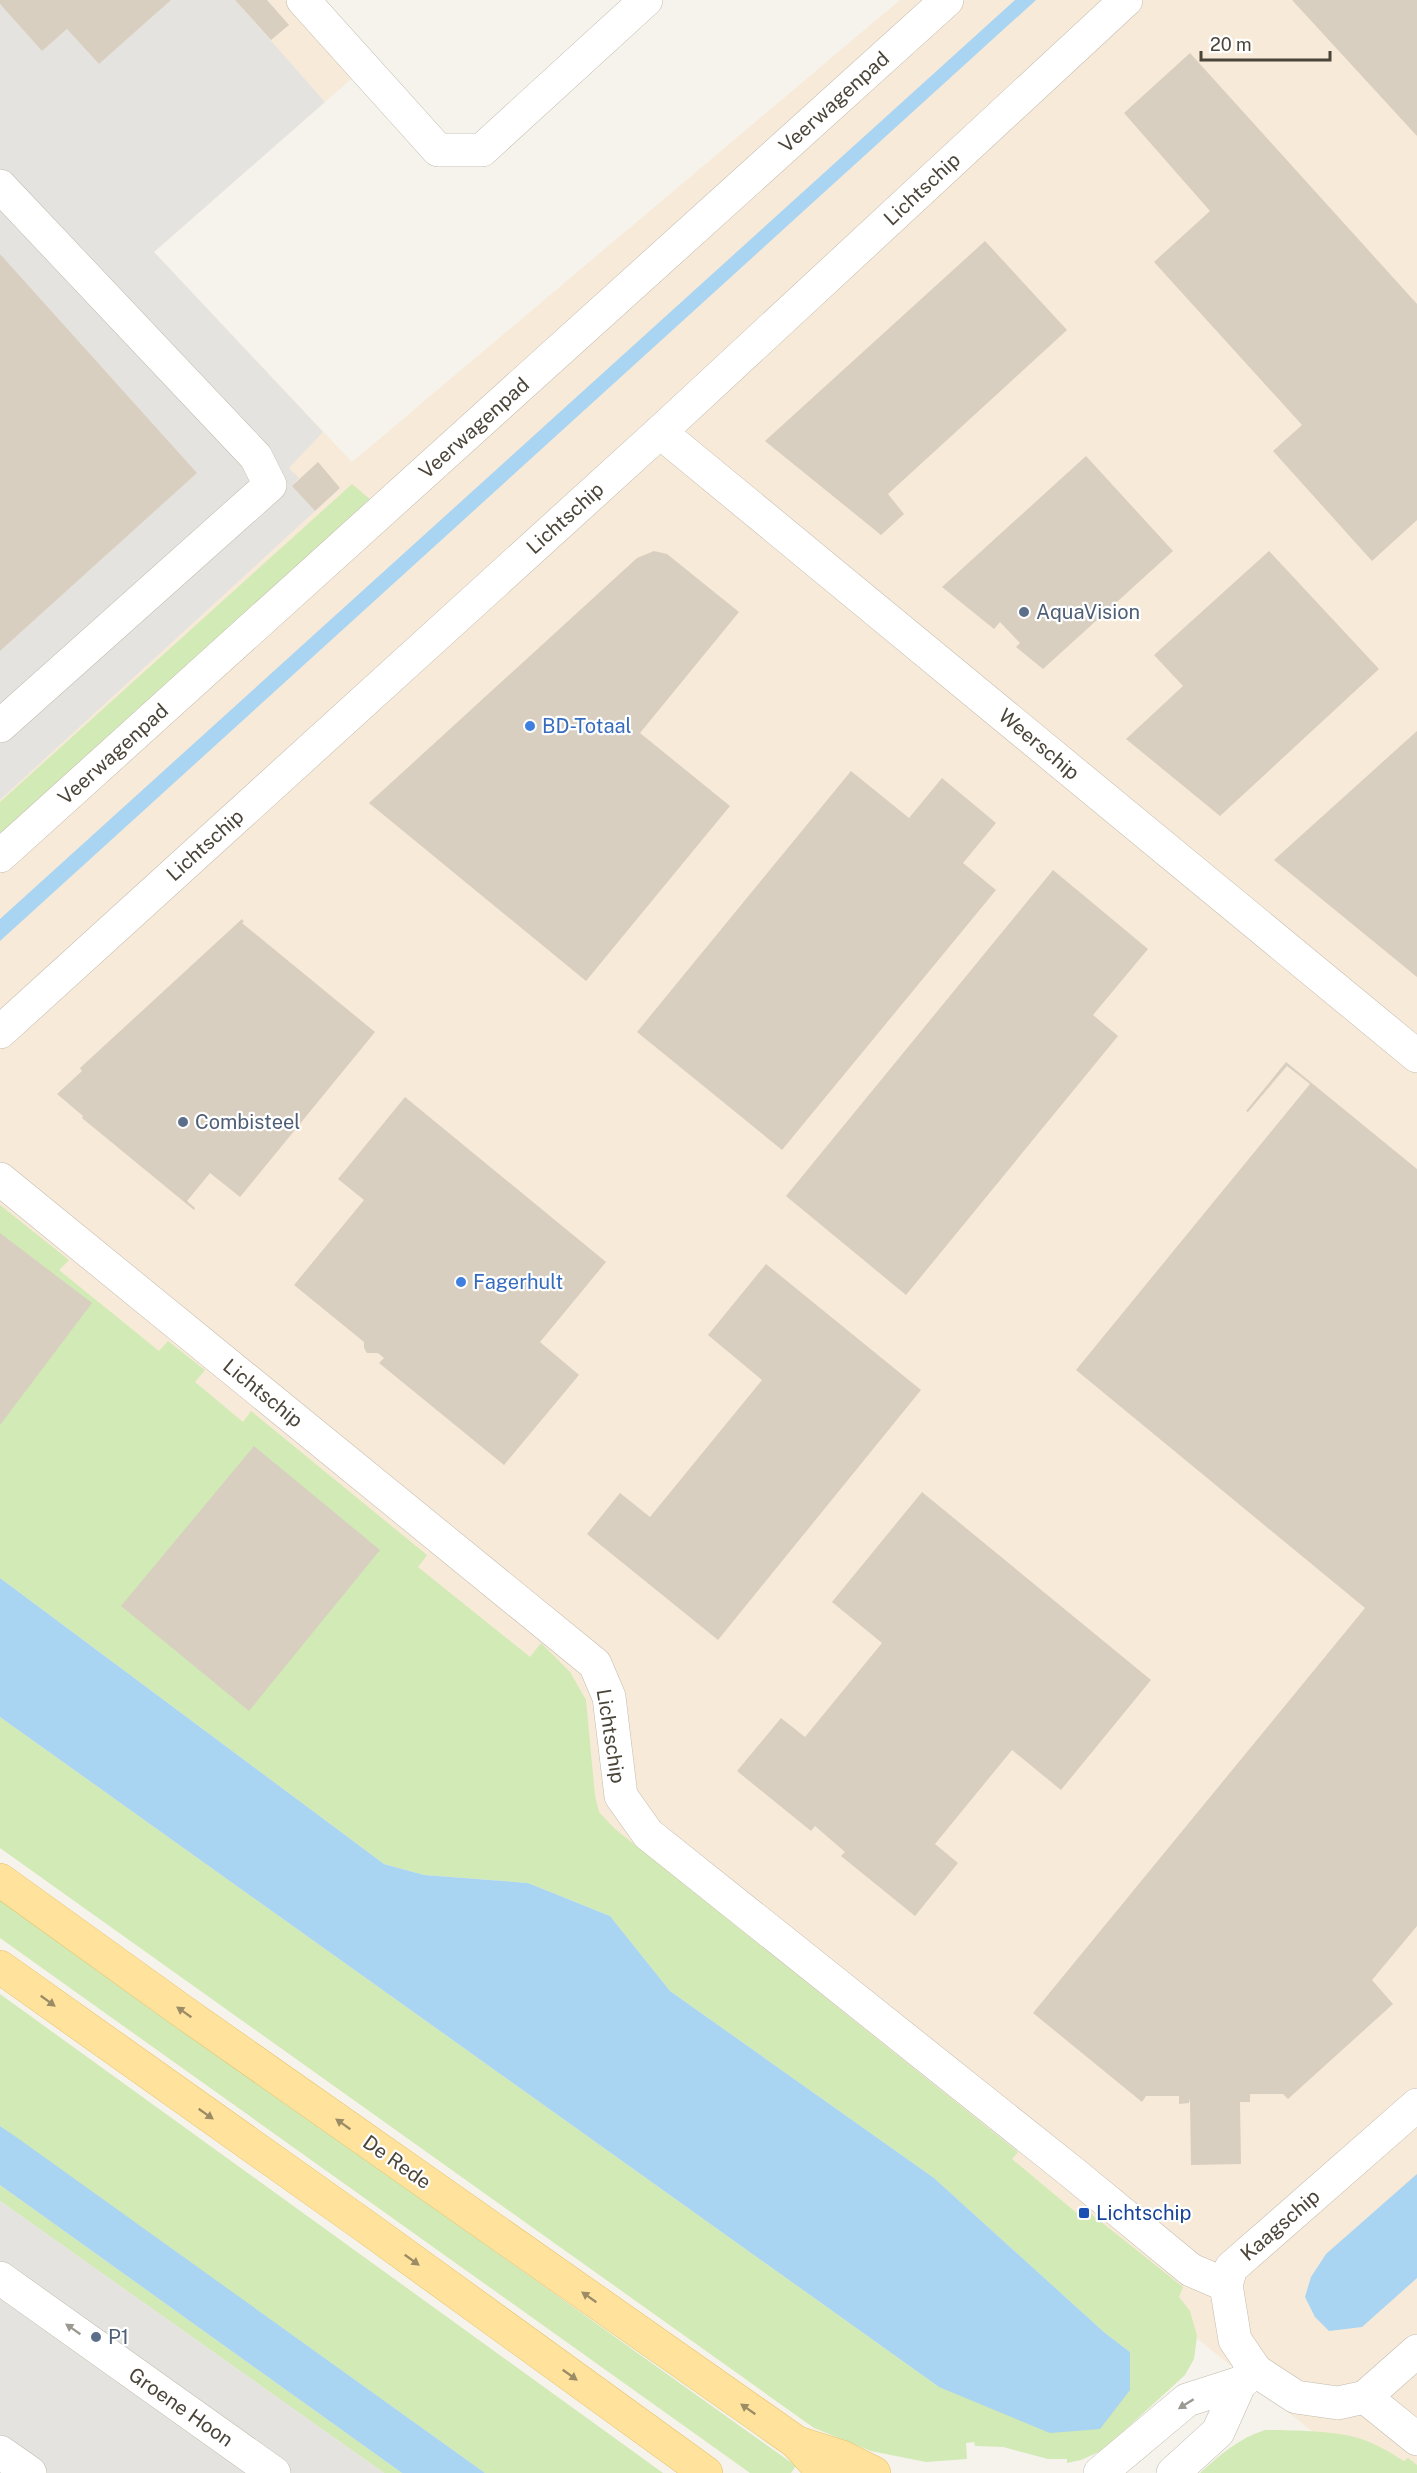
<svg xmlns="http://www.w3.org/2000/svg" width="1417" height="2473" viewBox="0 0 1417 2473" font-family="'Public Sans',sans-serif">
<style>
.commercial{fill:#f7ead8}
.green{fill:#d2eab5}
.parking{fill:#e5e3e0}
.water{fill:#a9d4f2}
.building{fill:#d8cfc1}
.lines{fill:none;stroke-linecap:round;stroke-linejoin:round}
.minor-casing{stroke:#c2bbae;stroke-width:34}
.major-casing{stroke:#e6c16a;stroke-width:34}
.minor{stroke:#fff;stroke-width:33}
.major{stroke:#ffe39c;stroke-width:33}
.oneway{fill:#9c8c66}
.oneway2{fill:#9c9892}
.service-dot{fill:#5c6f8a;stroke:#fff;stroke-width:2}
.shop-dot{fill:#3f7fe0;stroke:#fff;stroke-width:2}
.transit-dot{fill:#1a4fb4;stroke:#fff;stroke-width:2}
.labels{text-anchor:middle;stroke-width:4.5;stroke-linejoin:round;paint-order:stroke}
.street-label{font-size:20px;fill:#4b4439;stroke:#fff}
.service-label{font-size:20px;fill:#4e5e75;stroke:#fff;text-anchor:start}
.shop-label{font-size:20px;fill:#366cbe;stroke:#fff;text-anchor:start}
.transit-label{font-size:20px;fill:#164399;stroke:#fff;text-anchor:start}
</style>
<rect width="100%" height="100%" fill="#f6f3ec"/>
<path class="commercial" d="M 0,0 L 291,0 L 357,74 L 154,252 L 352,462 L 900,0 L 1417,0 L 1417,2473 L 1363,2473 L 1093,2254 L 0,1477 Z"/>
<g class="green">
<path d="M 352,484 L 372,501 L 0,837 L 0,802 Z"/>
<path d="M 0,1205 L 69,1260 L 59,1270 L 159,1351 L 168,1341 L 205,1370 L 195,1382 L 243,1422 L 251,1411 L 427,1555 L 418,1567 L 530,1657 L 541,1643 L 570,1672 L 586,1700 L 595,1796 L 599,1812 L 615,1829 L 1018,2152 L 1012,2159 L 1085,2220 L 1090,2213 L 1183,2287 L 1179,2297 L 1190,2311 L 1197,2336 L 1194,2359 L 1185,2375 L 1103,2450 L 1081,2460 L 1067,2463 L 1067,2459 L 1048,2459 L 1003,2447 L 975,2446 L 974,2442 L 966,2443 L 967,2459 L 926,2462 L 871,2451 L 814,2428 L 0,1848 L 0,1717 L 939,2387 L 1130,2352 L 1105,2333 L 934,2178 L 670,1991 L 610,1916 L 528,1883 L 424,1875 L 384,1864 L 0,1578 Z"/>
<path d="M 0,1898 L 796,2466 L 791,2473 L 750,2473 L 0,1938 Z"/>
<path d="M 0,1994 L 663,2473 L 485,2473 L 0,2126 Z"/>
<path d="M 0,2185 L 402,2473 L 384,2473 L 0,2201 Z"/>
<path d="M 1265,2430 C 1289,2430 1336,2431 1358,2438 C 1375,2443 1389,2452 1404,2461 L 1408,2458 L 1417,2465 L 1417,2473 L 1200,2473 C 1220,2455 1239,2438 1265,2430 Z"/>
</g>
<g class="parking">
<path d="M 171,0 L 235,0 L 325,102 L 154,252 L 323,432 L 289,468 L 299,478 L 292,486 L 315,511 L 0,800 L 0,651 L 197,473 L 0,254 L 0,4 L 42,51 L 67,29 L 99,64 Z"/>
<path d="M 0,2201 L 384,2473 L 0,2473 Z"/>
</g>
<g class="water">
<path d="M 1015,0 L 1036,0 L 0,941 L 0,919 Z"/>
<path d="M 0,1578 L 384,1864 L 424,1875 L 528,1883 L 610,1916 L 670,1991 L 934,2178 L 1105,2333 L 1130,2352 L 1130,2390 L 1100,2429 L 1050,2433 L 939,2387 L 0,1717 Z"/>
<path d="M 0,2126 L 19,2139 L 485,2473 L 402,2473 L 0,2185 Z"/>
<path d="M 1417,2174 L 1417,2278 L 1362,2327 L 1329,2331 L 1315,2317 L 1305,2297 L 1311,2277 L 1326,2254 Z"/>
</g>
<g class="building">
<path d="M 0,0 L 171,0 L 99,64 L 67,29 L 42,51 L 0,4 Z"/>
<path d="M 235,0 L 267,0 L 289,25 L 271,40 Z"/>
<path d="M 1292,0 L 1417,0 L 1417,136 Z"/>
<path d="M 1190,53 L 1417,304 L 1417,520 L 1372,561 L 1273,451 L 1302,425 L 1154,262 L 1210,211 L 1124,113 Z"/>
<path d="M 985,241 L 1067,330 L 888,494 L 904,514 L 881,535 L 765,441 Z"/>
<path d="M 0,254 L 197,473 L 0,651 Z"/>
<path d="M 1086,456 L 1173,551 L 1043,669 L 1016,647 L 1020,643 L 1000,622 L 994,629 L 942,587 Z"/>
<path d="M 318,462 L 340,488 L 315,511 L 292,486 Z"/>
<path d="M 654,551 L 667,554 L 739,612 L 640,733 L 730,806 L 586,981 L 369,803 L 637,558 Z"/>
<path d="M 1269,551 L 1379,669 L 1220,816 L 1126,739 L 1183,686 L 1154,655 Z"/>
<path d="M 1417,731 L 1417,977 L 1274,860 Z"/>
<path d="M 851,771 L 909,818 L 942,778 L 996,823 L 963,863 L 996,890 L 782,1150 L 637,1032 Z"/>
<path d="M 1053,870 L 1148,949 L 1093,1015 L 1118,1036 L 906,1295 L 786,1196 Z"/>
<path d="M 242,919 L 244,922 L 242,923 L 375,1032 L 240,1197 L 210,1173 L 187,1201 L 195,1208 L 194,1210 L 82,1118 L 83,1116 L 57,1094 L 82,1071 L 80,1068 Z"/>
<path d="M 1286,1062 L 1417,1169 L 1417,1926 L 1372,1980 L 1393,2004 L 1288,2099 L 1283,2094 L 1250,2094 L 1250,2102 L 1240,2102 L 1241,2164 L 1191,2165 L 1190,2099 L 1189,2103 L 1179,2104 L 1179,2096 L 1146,2096 L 1142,2102 L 1033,2013 L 1365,1608 L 1076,1370 L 1310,1084 L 1287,1066 L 1248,1112 L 1246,1111 Z"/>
<path d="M 405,1097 L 606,1262 L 540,1342 L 579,1375 L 504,1465 L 379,1363 L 384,1358 L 378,1353 L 367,1353 L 364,1348 L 364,1342 L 294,1285 L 364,1200 L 338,1179 Z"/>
<path d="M 0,1233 L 92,1303 L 0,1425 Z"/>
<path d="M 766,1264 L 921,1390 L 718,1640 L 587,1534 L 620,1493 L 650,1517 L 762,1380 L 708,1335 Z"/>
<path d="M 254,1446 L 380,1550 L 249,1711 L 121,1606 Z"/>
<path d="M 922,1492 L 1151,1680 L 1061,1790 L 1012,1750 L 935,1844 L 958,1863 L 915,1916 L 841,1856 L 845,1852 L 815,1826 L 811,1831 L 737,1771 L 781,1718 L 805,1737 L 882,1643 L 832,1602 Z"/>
</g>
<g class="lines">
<defs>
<g id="minor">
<path d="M 303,0 L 438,150 L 482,150 L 646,0"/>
<path d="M 0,186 L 256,457 L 270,485 L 0,726"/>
<path d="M 660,432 L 1417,1056"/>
<path d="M 0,856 L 947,0"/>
<path d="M 0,1032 L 660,432 L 1126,0"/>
<path d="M 0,1179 L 595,1664 L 609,1697 L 621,1796 L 648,1834 L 1073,2173 L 1191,2270 L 1226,2285"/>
<path d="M 1417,2105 L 1231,2268 L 1226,2285 L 1235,2340 L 1256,2371 L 1296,2397 L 1338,2403 L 1365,2397 L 1417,2351"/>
<path d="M 0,2278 L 274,2473"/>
<path d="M 1365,2397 L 1417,2439"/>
<path d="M 0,2452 L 30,2473"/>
<path d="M 1100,2473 L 1187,2400 L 1240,2383 L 1256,2371"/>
<path d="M 1173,2473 L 1218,2432 L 1240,2383"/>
</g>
<g id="major">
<path d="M 0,1880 L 182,2011 L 796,2442 L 824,2473"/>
<path d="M 0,1967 L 365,2226 L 706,2473"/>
<path d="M 798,2443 L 842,2457 L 874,2473"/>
</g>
</defs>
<use href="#minor" class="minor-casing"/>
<use href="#major" class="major-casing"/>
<use href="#minor" class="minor"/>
<use href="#major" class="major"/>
</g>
<defs><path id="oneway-solid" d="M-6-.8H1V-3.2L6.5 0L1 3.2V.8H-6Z" transform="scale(1.5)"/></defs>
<g class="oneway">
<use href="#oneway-solid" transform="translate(48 2001) rotate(36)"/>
<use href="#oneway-solid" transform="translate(184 2012) rotate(-145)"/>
<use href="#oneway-solid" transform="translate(206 2114) rotate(35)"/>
<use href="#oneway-solid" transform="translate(343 2124) rotate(-145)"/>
<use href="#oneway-solid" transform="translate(412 2260) rotate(36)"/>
<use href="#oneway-solid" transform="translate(589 2297) rotate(-145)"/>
<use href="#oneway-solid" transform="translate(570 2375) rotate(36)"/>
<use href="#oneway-solid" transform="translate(748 2409) rotate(-145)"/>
</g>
<g class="oneway2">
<use href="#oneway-solid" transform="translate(73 2329) rotate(-145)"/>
<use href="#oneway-solid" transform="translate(1186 2404) rotate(148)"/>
</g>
<g class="service-dot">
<circle cx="1024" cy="612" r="6"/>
<circle cx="183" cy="1122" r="6"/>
<circle cx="96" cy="2337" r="6"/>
</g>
<g class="shop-dot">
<circle cx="530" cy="726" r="6"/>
<circle cx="461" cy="1282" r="6"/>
</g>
<rect class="transit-dot" x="1078" y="2207" width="12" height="12" rx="3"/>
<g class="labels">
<g class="street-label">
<text transform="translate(834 102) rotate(-42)" y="7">Veerwagenpad</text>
<text transform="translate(922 189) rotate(-43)" y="7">Lichtschip</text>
<text transform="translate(474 428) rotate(-42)" y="7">Veerwagenpad</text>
<text transform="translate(565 518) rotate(-42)" y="7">Lichtschip</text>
<text transform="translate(1039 744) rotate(40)" y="7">Weerschip</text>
<text transform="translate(113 754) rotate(-42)" y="7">Veerwagenpad</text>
<text transform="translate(205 845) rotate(-42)" y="7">Lichtschip</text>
<text transform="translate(263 1393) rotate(39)" y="7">Lichtschip</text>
<text transform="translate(611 1736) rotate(81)" y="7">Lichtschip</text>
<text transform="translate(397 2162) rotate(35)" y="7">De Rede</text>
<text transform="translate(1280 2225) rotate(-41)" y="7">Kaagschip</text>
<text transform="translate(181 2407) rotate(35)" y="7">Groene Hoon</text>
</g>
<g class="service-label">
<text x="1036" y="619">AquaVision</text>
<text x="195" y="1129">Combisteel</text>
<text x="108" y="2344">P1</text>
</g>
<g class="shop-label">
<text x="542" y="733">BD-Totaal</text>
<text x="473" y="1289">Fagerhult</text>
</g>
<g class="transit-label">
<text x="1096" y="2220">Lichtschip</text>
</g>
</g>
<path d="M1201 51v9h129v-9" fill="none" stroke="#4b4439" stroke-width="3"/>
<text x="1210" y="51" font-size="18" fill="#4b4439" stroke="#ffffff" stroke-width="4.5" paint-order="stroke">20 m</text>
</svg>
